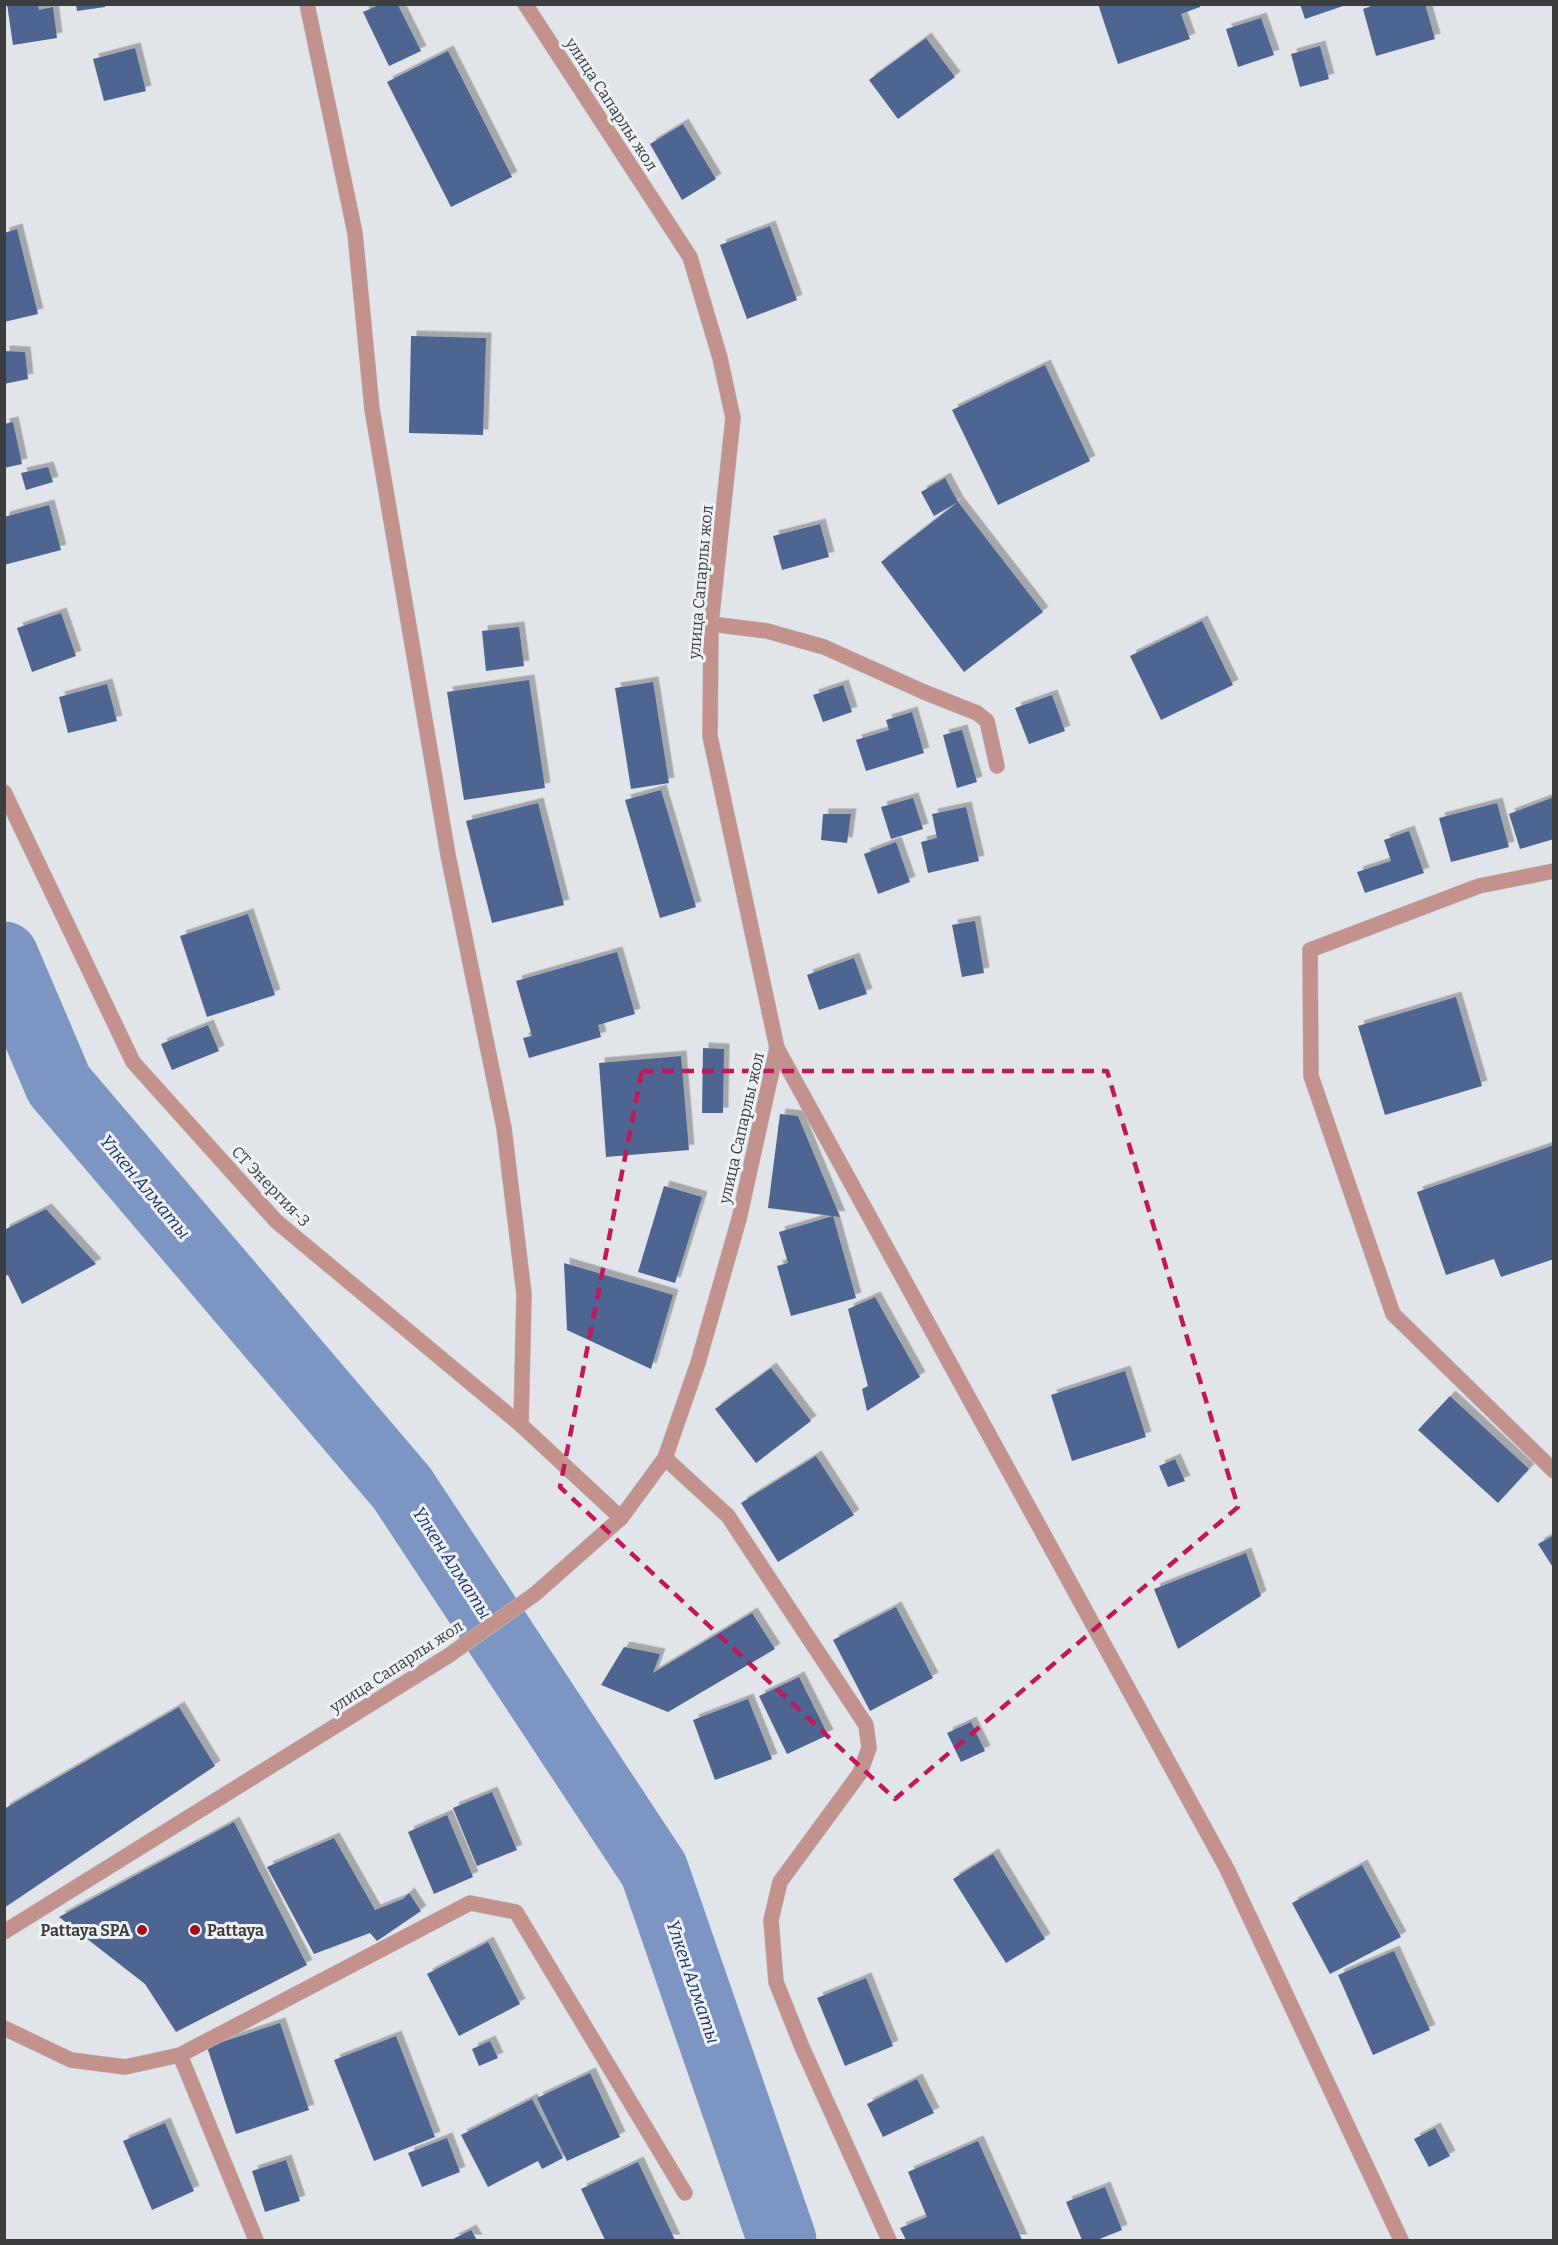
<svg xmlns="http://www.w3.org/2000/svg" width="1558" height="2245" viewBox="0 0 1558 2245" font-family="Bitter,serif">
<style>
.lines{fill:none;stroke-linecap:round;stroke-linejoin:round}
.river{stroke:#7d95c3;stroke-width:69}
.building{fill:#4e6590;filter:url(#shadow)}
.service-casing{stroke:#bdbfc4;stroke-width:16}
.minor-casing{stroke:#bdbfc4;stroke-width:16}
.tertiary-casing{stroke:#bdbfc4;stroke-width:16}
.service{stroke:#c3928c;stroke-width:15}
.minor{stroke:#c3928c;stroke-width:15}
.tertiary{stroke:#c3928c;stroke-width:15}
.marked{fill:none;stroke:#c2185b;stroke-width:4.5;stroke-dasharray:12 8;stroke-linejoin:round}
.poi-dot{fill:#a50e14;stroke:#eef1f6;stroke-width:2}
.labels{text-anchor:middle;stroke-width:6;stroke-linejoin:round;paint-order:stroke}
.street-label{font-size:16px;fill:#3c3d3f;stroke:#eef1f6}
.poi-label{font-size:16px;font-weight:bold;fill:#3c3d3f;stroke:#eef1f6;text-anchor:end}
.water-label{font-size:18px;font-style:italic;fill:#18336c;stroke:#eef1f6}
</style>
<defs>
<filter id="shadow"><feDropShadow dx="5.5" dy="-5.5" stdDeviation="0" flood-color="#0004"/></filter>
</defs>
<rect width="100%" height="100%" fill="#e1e4e9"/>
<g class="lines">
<path class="river" d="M 4,956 L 59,1085 L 402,1488 L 654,1870 L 782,2240"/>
</g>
<g class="building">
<path d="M 7,4 L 38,4 L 39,10 L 53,7 L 57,38 L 13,45 Z"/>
<path d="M 76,4 L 105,4 L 105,7 L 77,11 Z"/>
<path d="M 1098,4 L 1200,4 L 1200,7 L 1181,14 L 1190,39 L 1118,64 Z"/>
<path d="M 1300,4 L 1346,4 L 1346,5 L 1305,19 Z"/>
<path d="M 1377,4 L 1425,4 L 1435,39 L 1376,56 L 1363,9 Z"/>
<path d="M 379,5 L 398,5 L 421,51 L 389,66 L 363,12 Z"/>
<path d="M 1261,18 L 1274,55 L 1238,67 L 1226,29 Z"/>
<path d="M 926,38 L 955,77 L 898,119 L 869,80 Z"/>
<path d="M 1320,46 L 1329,79 L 1300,87 L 1291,54 Z"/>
<path d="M 135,48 L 146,91 L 104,101 L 93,59 Z"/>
<path d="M 448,51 L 512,177 L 451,207 L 387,82 Z"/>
<path d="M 683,124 L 716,179 L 682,200 L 650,144 Z"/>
<path d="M 770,226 L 797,300 L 747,319 L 720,245 Z"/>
<path d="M 17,229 L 38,314 L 4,322 L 4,233 Z"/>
<path d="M 411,336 L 486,338 L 483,435 L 409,433 Z"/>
<path d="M 4,351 L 25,352 L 28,379 L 4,384 Z"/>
<path d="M 1045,365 L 1090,461 L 998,505 L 952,410 Z"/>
<path d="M 13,422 L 22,464 L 4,468 L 4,424 Z"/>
<path d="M 48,467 L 53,482 L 26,490 L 21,473 Z"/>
<path d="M 945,478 L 958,502 L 1043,612 L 964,672 L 881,562 L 958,502 L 934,516 L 921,492 Z"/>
<path d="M 49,505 L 61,550 L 4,565 L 4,517 Z"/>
<path d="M 820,524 L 829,557 L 782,570 L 773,536 Z"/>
<path d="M 61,613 L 76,656 L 32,672 L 17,628 Z"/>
<path d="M 1202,621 L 1233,685 L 1161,720 L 1130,656 Z"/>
<path d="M 519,627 L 524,666 L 486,671 L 482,631 Z"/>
<path d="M 529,680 L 545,788 L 464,800 L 447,692 Z"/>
<path d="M 653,682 L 669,783 L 631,789 L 615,688 Z"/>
<path d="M 107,684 L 117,721 L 68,733 L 59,697 Z"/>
<path d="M 843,685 L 852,712 L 823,722 L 813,695 Z"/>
<path d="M 1052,695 L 1065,731 L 1029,744 L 1015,708 Z"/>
<path d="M 912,712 L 924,753 L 866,771 L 856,740 L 889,730 L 886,720 Z"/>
<path d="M 962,730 L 977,782 L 957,788 L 943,735 Z"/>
<path d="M 661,790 L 696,907 L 660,918 L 625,800 Z"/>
<path d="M 1554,797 L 1554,839 L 1520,849 L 1509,814 Z"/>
<path d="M 913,798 L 923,829 L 891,839 L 881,807 Z"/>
<path d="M 538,803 L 564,905 L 492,923 L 466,821 Z"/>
<path d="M 1497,803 L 1509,847 L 1451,862 L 1439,818 Z"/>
<path d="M 966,807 L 979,861 L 928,873 L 921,842 L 937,838 L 932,814 Z"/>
<path d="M 823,814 L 851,814 L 847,843 L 821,840 Z"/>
<path d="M 1409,831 L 1424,873 L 1365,893 L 1357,872 L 1391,861 L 1384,840 Z"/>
<path d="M 896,842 L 910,882 L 878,894 L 864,854 Z"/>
<path d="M 248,914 L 275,995 L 207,1017 L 180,936 Z"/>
<path d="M 975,921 L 984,973 L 962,977 L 952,925 Z"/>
<path d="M 617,952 L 635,1014 L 598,1025 L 601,1037 L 529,1058 L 523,1038 L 532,1036 L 516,981 Z"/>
<path d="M 854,958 L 867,994 L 819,1010 L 807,975 Z"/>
<path d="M 1456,997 L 1482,1086 L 1385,1115 L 1358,1026 Z"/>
<path d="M 208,1025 L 219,1051 L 172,1070 L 161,1044 Z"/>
<path d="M 703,1048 L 724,1049 L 723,1113 L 702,1113 Z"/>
<path d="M 681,1056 L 689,1150 L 606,1157 L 599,1063 Z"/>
<path d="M 780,1114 L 798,1116 L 840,1217 L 768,1208 Z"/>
<path d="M 1554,1145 L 1554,1259 L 1501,1277 L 1494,1259 L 1446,1275 L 1417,1192 Z"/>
<path d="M 664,1186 L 702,1197 L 675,1283 L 638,1272 Z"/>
<path d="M 46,1209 L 96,1264 L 22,1304 L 8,1275 L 4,1276 L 4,1230 Z"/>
<path d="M 833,1216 L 856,1298 L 791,1316 L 777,1266 L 788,1263 L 779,1232 Z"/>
<path d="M 564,1263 L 673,1295 L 651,1369 L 567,1330 Z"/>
<path d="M 875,1297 L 920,1377 L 867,1411 L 862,1389 L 868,1386 L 848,1309 Z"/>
<path d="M 771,1368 L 811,1421 L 756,1463 L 715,1409 Z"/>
<path d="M 1125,1371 L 1146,1437 L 1072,1461 L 1051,1395 Z"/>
<path d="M 1450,1396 L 1529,1469 L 1498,1503 L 1418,1430 Z"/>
<path d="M 816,1456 L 854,1515 L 778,1562 L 741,1503 Z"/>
<path d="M 1175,1459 L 1185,1481 L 1168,1487 L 1159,1466 Z"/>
<path d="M 1554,1535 L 1554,1569 L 1538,1544 Z"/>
<path d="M 1246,1553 L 1261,1596 L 1178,1649 L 1154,1589 Z"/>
<path d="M 896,1607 L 933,1678 L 870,1711 L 833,1640 Z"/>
<path d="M 752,1613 L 775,1649 L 668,1712 L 601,1685 L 624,1647 L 660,1654 L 653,1673 Z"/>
<path d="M 799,1677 L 828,1735 L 787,1754 L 759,1696 Z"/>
<path d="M 748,1699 L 772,1759 L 715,1780 L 693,1720 Z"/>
<path d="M 179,1707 L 215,1766 L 4,1908 L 4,1809 Z"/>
<path d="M 971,1722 L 985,1751 L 961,1762 L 947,1733 Z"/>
<path d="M 492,1792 L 517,1850 L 477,1866 L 453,1808 Z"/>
<path d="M 447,1815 L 473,1877 L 434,1894 L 408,1832 Z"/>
<path d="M 234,1822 L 307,1965 L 176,2032 L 145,1984 L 59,1917 Z"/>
<path d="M 334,1838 L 375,1910 L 403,1899 L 409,1893 L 421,1911 L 377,1941 L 370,1933 L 314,1954 L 267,1867 Z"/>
<path d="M 993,1854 L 1045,1939 L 1006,1963 L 953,1879 Z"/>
<path d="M 1362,1865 L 1401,1937 L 1330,1974 L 1292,1903 Z"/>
<path d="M 488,1942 L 520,2004 L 459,2036 L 427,1974 Z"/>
<path d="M 1394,1951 L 1430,2030 L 1373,2055 L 1338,1975 Z"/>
<path d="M 866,1978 L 893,2046 L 845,2066 L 817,1998 Z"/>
<path d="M 280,2023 L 309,2110 L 236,2134 L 207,2047 Z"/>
<path d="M 396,2036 L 435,2137 L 374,2161 L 334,2060 Z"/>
<path d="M 490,2041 L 498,2058 L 479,2066 L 472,2049 Z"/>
<path d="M 590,2073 L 620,2137 L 567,2161 L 537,2098 Z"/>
<path d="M 917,2079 L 934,2113 L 883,2137 L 867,2104 Z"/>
<path d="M 532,2099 L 563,2158 L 542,2169 L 538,2161 L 488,2187 L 461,2135 Z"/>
<path d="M 165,2123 L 194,2191 L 152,2210 L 123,2141 Z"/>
<path d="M 1435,2128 L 1450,2156 L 1429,2167 L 1414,2139 Z"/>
<path d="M 447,2138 L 460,2172 L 422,2187 L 408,2153 Z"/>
<path d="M 978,2141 L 1022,2240 L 906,2240 L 900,2228 L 927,2217 L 908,2172 Z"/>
<path d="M 286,2160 L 300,2201 L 265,2212 L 252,2171 Z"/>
<path d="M 638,2162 L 675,2240 L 605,2240 L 581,2189 Z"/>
<path d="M 1105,2187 L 1122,2230 L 1097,2240 L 1082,2240 L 1066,2202 Z"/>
<path d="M 471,2230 L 477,2240 L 451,2240 Z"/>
</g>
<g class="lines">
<defs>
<g id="service">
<path d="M 307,4 L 355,233 L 372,409 L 448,855 L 504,1128 L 524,1294 L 521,1425"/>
<path d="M 711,624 L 767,631 L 824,647 L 924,692 L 977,713 L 987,721 L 997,766"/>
</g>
<g id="minor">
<path d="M 4,792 L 133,1062 L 276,1221 L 521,1425 L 621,1518"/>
<path d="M 1554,871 L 1479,886 L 1310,950 L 1311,1076 L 1393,1314 L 1554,1471"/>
<path d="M 777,1048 L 1227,1869 L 1401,2240"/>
<path d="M 665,1458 L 728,1516 L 866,1725 L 869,1748 L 860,1773 L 780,1882 L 771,1920 L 776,1982 L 802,2047 L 889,2240"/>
<path d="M 4,2028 L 71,2060 L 125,2067 L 180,2055 L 256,2240"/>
<path d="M 180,2055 L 470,1903 L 516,1912 L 685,2193"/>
</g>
<path id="tertiary" d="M 4,1932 L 448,1656 L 535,1594 L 621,1518 L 665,1458 L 698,1363 L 739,1219 L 777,1048 L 710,736 L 711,624 L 733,418 L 720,358 L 690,257 L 525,4"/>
</defs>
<use href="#service" class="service-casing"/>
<use href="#minor" class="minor-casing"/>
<use href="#tertiary" class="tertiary-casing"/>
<use href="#service" class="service"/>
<use href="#minor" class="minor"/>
<use href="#tertiary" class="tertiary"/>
</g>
<path class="marked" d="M 642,1071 L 1107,1071 L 1238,1507 L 895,1799 L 560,1487 Z"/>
<g class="poi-dot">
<circle cx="142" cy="1930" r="6"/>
<circle cx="195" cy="1930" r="6"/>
</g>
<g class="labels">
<g class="street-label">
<text transform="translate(612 104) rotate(57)" y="6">улица Сапарлы жол</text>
<text transform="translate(700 582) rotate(-85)" y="6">улица Сапарлы жол</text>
<text transform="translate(741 1128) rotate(-77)" y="6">улица Сапарлы жол</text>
<text transform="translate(271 1186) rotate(46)" y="6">СТ Энергия-3</text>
<text transform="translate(396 1666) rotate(-33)" y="6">улица Сапарлы жол</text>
</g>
<g class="poi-label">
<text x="130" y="1936">Pattaya SPA</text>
<text x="207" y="1936" text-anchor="start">Pattaya</text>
</g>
<g class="water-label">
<text transform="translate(145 1187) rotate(50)" y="6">Үлкен Алматы</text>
<text transform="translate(452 1563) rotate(57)" y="6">Үлкен Алматы</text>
<text transform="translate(693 1982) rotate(71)" y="6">Үлкен Алматы</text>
</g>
</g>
<rect width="1558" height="2245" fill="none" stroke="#3c3d3f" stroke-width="12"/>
</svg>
